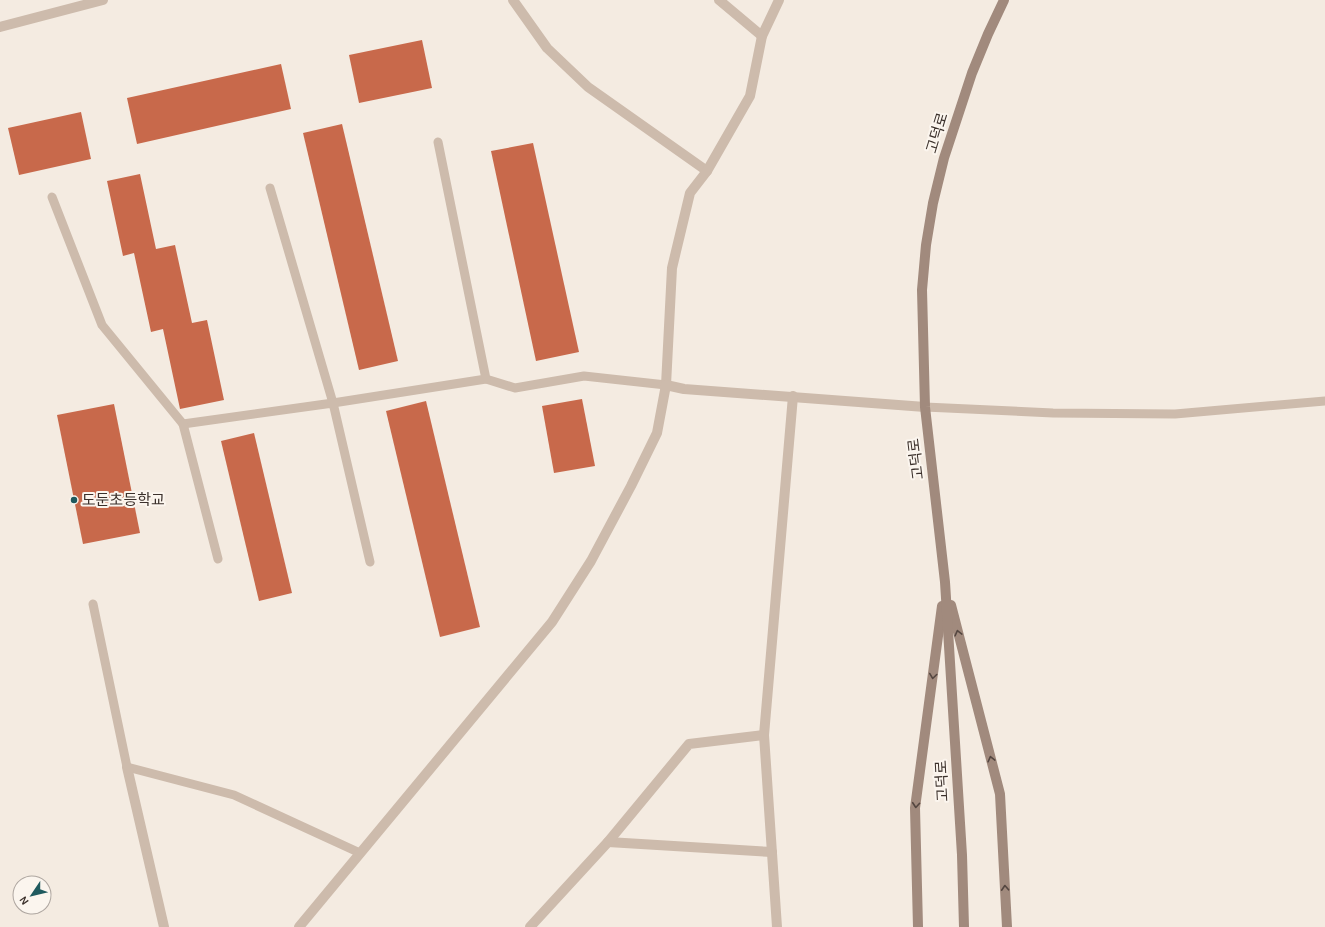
<svg xmlns="http://www.w3.org/2000/svg" width="1325" height="927" viewBox="0 0 1325 927" font-family="Karla,'Noto Sans KR',sans-serif">
<style>
.building{fill:#c8694b}
.lines{fill:none;stroke-linecap:round;stroke-linejoin:round}
.service{stroke:#cdbbac;stroke-width:9}
.minor{stroke:#cdbbac;stroke-width:10}
.secondary{stroke:#a18a7d;stroke-width:10}
.oneway{stroke:#544640}
.poi-dot{fill:#1f5a5e;stroke:#fbf5ee;stroke-width:1.5}
.labels{text-anchor:middle;stroke-width:4;stroke-linejoin:round;paint-order:stroke}
.street-label{font-size:15px;fill:#3b302b;stroke:#fbf5ee}
.poi-label{font-size:15px;fill:#3b302b;stroke:#fbf5ee;text-anchor:start}
</style>
<rect width="100%" height="100%" fill="#f4ebe1"/>
<g class="building">
<path d="M 422,40 L 432,88 L 359,103 L 349,55 Z"/>
<path d="M 281,64 L 291,109 L 137,144 L 127,98 Z"/>
<path d="M 81,112 L 91,159 L 19,175 L 8,128 Z"/>
<path d="M 342,124 L 398,361 L 359,370 L 303,133 Z"/>
<path d="M 533,143 L 579,352 L 536,361 L 491,151 Z"/>
<path d="M 140,174 L 156,249 L 175,245 L 192,323 L 207,320 L 224,400 L 180,409 L 163,329 L 151,332 L 134,253 L 123,256 L 107,181 Z"/>
<path d="M 582,399 L 595,466 L 554,473 L 542,406 Z"/>
<path d="M 426,401 L 480,627 L 440,637 L 386,411 Z"/>
<path d="M 114,404 L 140,533 L 83,544 L 57,415 Z"/>
<path d="M 254,433 L 292,593 L 259,601 L 221,441 Z"/>
</g>
<g class="lines">
<g class="service">
<path d="M 438,142 L 486,379 L 515,388 L 584,376 L 666,385"/>
<path d="M 270,188 L 333,403 L 486,379"/>
<path d="M 52,197 L 102,325 L 183,424 L 333,403 L 370,562"/>
<path d="M 925,407 L 1053,413 L 1175,414 L 1325,401"/>
<path d="M 183,424 L 218,559"/>
<path d="M 93,604 L 127,767 L 234,795 L 360,853"/>
</g>
<g class="minor">
<path d="M 513,0 L 547,48 L 588,87 L 707,171"/>
<path d="M 719,0 L 762,36"/>
<path d="M 0,27 L 103,0"/>
<path d="M 666,385 L 672,268 L 690,193 L 707,171 L 750,96 L 762,36 L 779,0"/>
<path d="M 127,767 L 164,927"/>
<path d="M 608,842 L 772,852"/>
<path d="M 299,927 L 552,622 L 591,561 L 631,486 L 657,433 L 666,385 L 684,389 L 925,407"/>
<path d="M 530,927 L 608,842 L 689,744 L 764,735"/>
<path d="M 777,927 L 764,735 L 793,396"/>
</g>
<g class="secondary">
<path d="M 951,605 L 1000,794 L 1007,927"/>
<path d="M 918,927 L 915,808 L 942,606"/>
<path d="M 964,927 L 962,855 L 945,582 L 925,407 L 922,290 L 926,245 L 933,203 L 944,158 L 972,73 L 988,34 L 1004,0"/>
</g>
</g>
<defs><path id="oneway-chevron" d="M-2-3.5L2.5 0L-2 3.5" fill="none" stroke-width="1.6" stroke-linecap="round" stroke-linejoin="round"/></defs>
<g class="oneway">
<use href="#oneway-chevron" transform="translate(958 633) rotate(-104)"/>
<use href="#oneway-chevron" transform="translate(933 676) rotate(98)"/>
<use href="#oneway-chevron" transform="translate(991 759) rotate(-104)"/>
<use href="#oneway-chevron" transform="translate(916 805) rotate(95)"/>
<use href="#oneway-chevron" transform="translate(1005 888) rotate(-93)"/>
</g>
<circle class="poi-dot" cx="74" cy="500" r="4"/>
<g class="labels">
<g class="street-label">
<text transform="translate(937 133) rotate(-73)" y="5">고덕로</text>
<text transform="translate(916 459) rotate(-97)" y="5">고덕로</text>
<text transform="translate(942 781) rotate(-93)" y="5">고덕로</text>
</g>
<g class="poi-label">
<text x="82" y="505">도둔초등학교</text>
</g>
</g>
<g transform="translate(32 895) rotate(235)"><circle r="19" fill="#fbf5ee" stroke="#aea6a0"/>
<path d="M0-3L7 15L0 10L-7 15Z" fill="#1f5a5e"/>
<text y="-6" font-size="11" font-weight="bold" text-anchor="middle" fill="#3b302b">N</text>
</g>
</svg>
